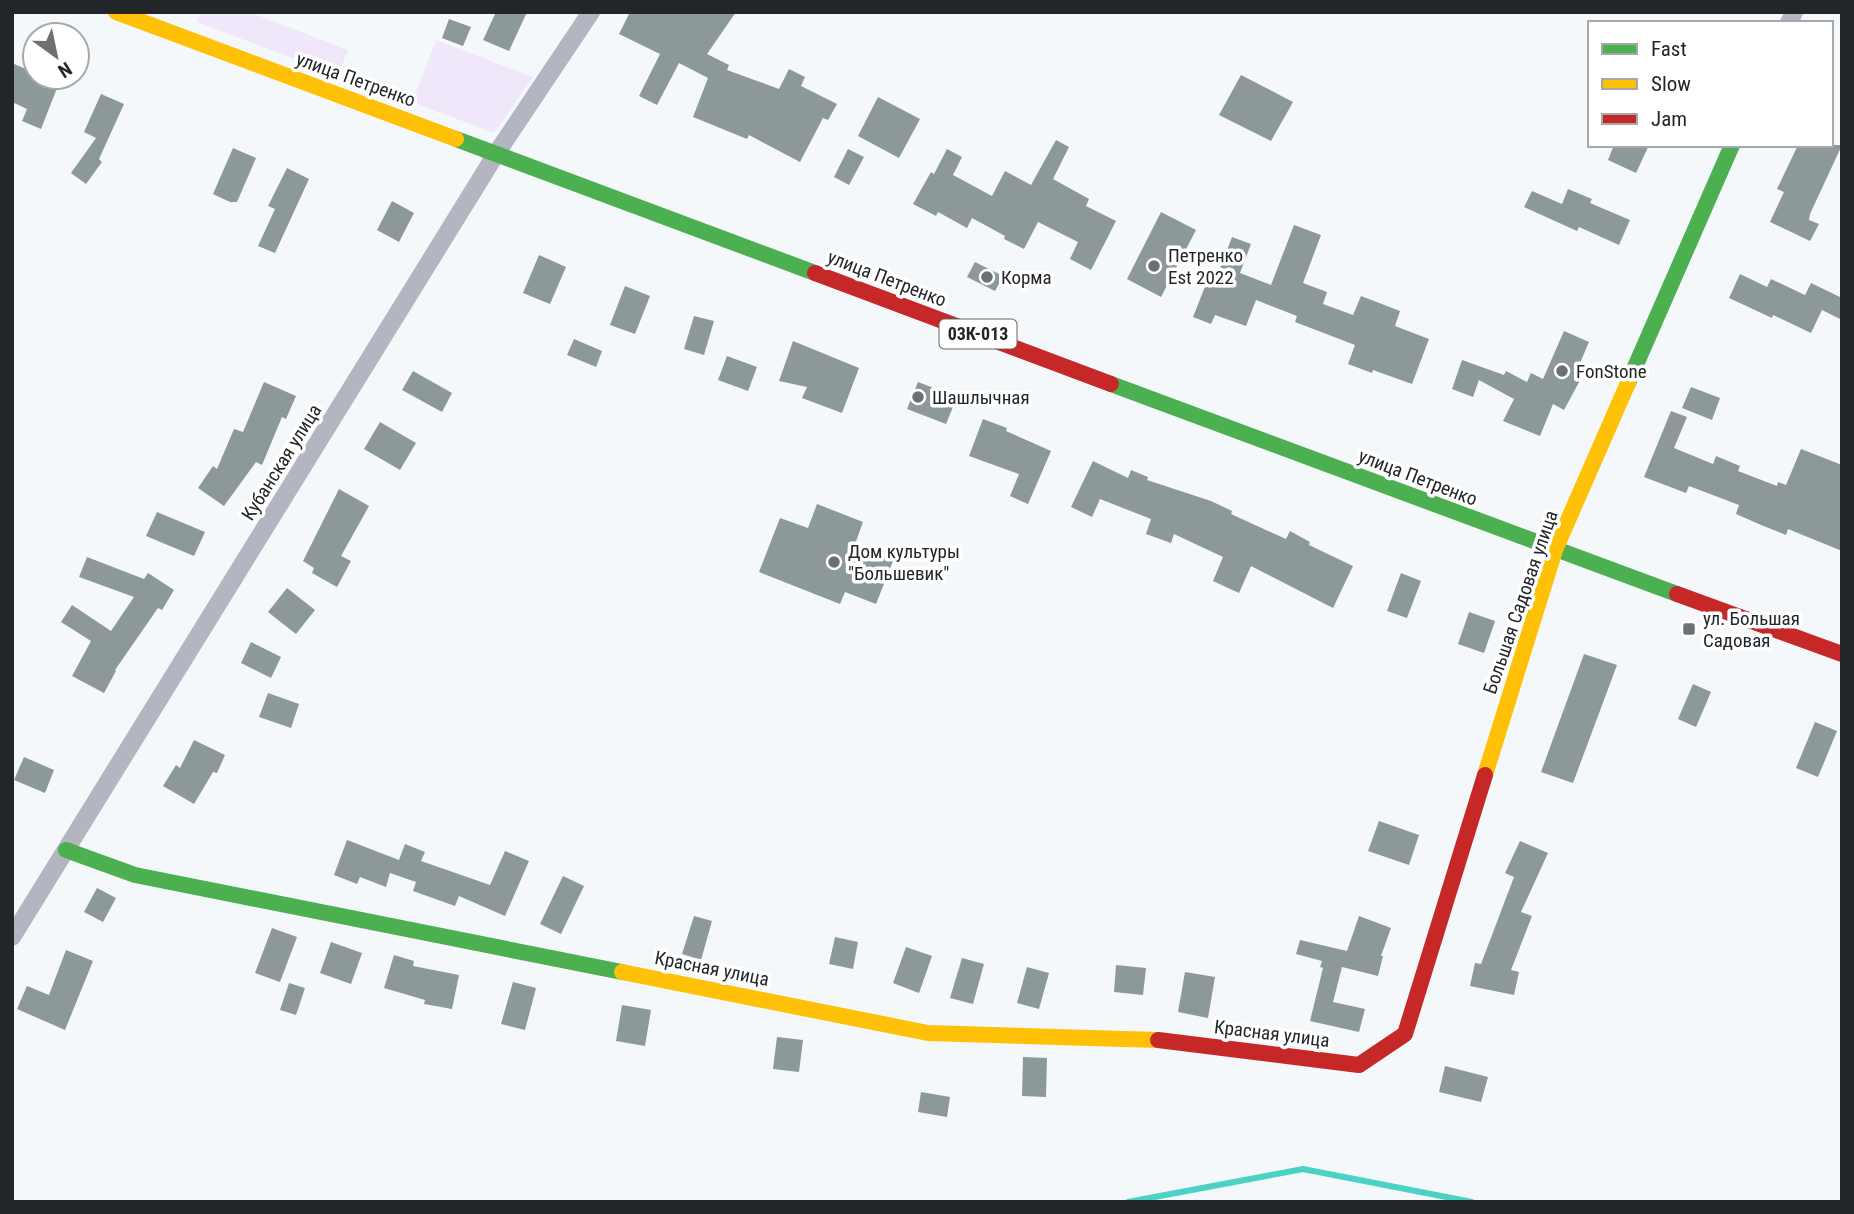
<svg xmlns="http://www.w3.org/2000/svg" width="1854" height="1214" viewBox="0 0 1854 1214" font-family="'Roboto Condensed',sans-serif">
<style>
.green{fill:#f0e7fa}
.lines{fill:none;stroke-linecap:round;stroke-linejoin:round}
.stream{stroke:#4bd2c6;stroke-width:6}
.building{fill:#8d989b}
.street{stroke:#b3b5c1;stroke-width:18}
.fast{stroke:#4caf50;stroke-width:16}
.slow{stroke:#ffc107;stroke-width:16}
.jam{stroke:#c62828;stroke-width:16}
.poi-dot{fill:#6c7072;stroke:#fff;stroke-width:2.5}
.labels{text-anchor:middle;stroke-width:7;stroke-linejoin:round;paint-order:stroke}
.shield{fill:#fff;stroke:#656769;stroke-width:2}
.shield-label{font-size:18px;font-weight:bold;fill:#232629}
.street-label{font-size:19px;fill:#232629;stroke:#fff}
.poi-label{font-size:19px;fill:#232629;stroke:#fff;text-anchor:start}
</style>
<rect width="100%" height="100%" fill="#f4f8fb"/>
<g class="green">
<path d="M 200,12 L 249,12 L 348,50 L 338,75 L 197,22 Z"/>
<path d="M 436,40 L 533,77 L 494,133 L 412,102 Z"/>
</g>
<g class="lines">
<path class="stream" d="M 1128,1202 L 1303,1169 L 1472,1202"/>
</g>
<g class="building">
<path d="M 496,12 L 527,12 L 509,51 L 483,40 Z"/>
<path d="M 630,12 L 736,12 L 707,54 L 729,65 L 727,70 L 779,89 L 789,69 L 805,77 L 801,86 L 837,104 L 828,120 L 823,118 L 800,162 L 749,135 L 747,139 L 693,117 L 708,78 L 679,63 L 657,105 L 639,96 L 660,54 L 619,34 Z"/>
<path d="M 449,19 L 471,27 L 463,46 L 442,38 Z"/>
<path d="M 12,63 L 35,73 L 35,77 L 45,77 L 59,83 L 41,129 L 22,121 L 27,109 L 12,102 Z"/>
<path d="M 1241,75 L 1293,102 L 1271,141 L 1219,115 Z"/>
<path d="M 101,94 L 124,104 L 99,159 L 102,162 L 86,184 L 71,173 L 96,138 L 84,132 Z"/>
<path d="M 878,97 L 920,119 L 899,158 L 858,136 Z"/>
<path d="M 1056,140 L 1069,147 L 1053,179 L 1089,199 L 1086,206 L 1116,221 L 1091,270 L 1070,259 L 1078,242 L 1038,222 L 1024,249 L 1004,239 L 1005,236 L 972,218 L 967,228 L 938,212 L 936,216 L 913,204 L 931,172 L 934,174 L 947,149 L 962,157 L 953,175 L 992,196 L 1005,171 L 1031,185 Z"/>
<path d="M 1614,145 L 1649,145 L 1636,173 L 1608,160 Z"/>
<path d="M 1798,145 L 1842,145 L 1810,214 L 1809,220 L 1819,224 L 1810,241 L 1770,222 L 1784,192 L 1777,189 Z"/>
<path d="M 233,148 L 256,158 L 237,202 L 230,202 L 213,194 Z"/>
<path d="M 848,149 L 864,157 L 849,185 L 834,177 Z"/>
<path d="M 287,168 L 309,179 L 275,253 L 258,246 L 275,209 L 268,206 Z"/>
<path d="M 1568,189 L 1592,199 L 1590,203 L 1630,220 L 1619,245 L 1579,227 L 1577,231 L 1524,207 L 1532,191 L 1562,204 Z"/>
<path d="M 392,201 L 414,213 L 399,242 L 377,230 Z"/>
<path d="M 1161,212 L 1196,230 L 1161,297 L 1127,279 Z"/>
<path d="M 1294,225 L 1321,235 L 1303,283 L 1327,292 L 1323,304 L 1353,315 L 1361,296 L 1400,311 L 1395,326 L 1429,339 L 1412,384 L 1373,370 L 1372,373 L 1348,364 L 1355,345 L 1295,322 L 1297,316 L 1256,300 L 1246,326 L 1215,315 L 1211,324 L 1193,317 L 1206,284 L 1213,287 L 1232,237 L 1251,244 L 1240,273 L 1271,285 Z"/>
<path d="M 539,255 L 566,267 L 550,304 L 523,293 Z"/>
<path d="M 975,262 L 1003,276 L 995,291 L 967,277 Z"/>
<path d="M 1740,274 L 1767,287 L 1771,279 L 1805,295 L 1811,283 L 1842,298 L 1842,320 L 1822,310 L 1811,333 L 1773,315 L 1772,318 L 1729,298 Z"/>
<path d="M 625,286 L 650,296 L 635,334 L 610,325 Z"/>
<path d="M 694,316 L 714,321 L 704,355 L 684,349 Z"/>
<path d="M 1564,331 L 1589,342 L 1577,370 L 1584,373 L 1564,410 L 1553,404 L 1540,436 L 1503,421 L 1514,399 L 1479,380 L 1473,397 L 1452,389 L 1462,360 L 1504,375 L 1506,371 L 1527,382 L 1531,373 L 1543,379 Z"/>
<path d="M 574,339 L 602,351 L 596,367 L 567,355 Z"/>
<path d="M 793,341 L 859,368 L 842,413 L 802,398 L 807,387 L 779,381 Z"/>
<path d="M 727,356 L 757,367 L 748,391 L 718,380 Z"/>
<path d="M 413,371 L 452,393 L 442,412 L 402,390 Z"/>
<path d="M 264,382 L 296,396 L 286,419 L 282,417 L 262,465 L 256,462 L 224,506 L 198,488 L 213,466 L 217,469 L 234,429 L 243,432 Z"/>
<path d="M 918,382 L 957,397 L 946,424 L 907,409 Z"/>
<path d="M 1691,387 L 1720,398 L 1712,420 L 1682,408 Z"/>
<path d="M 1671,411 L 1687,417 L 1674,448 L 1713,464 L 1716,456 L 1740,466 L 1738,471 L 1777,486 L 1778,482 L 1786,485 L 1801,449 L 1842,465 L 1842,551 L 1788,529 L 1786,535 L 1761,525 L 1736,514 L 1739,505 L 1689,486 L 1686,493 L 1644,477 Z"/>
<path d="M 983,419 L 1007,428 L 1006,431 L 1051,451 L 1028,504 L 1010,496 L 1019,474 L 969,456 Z"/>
<path d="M 380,422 L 416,443 L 400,470 L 364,449 Z"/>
<path d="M 1093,461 L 1128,478 L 1131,470 L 1148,477 L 1147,480 L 1211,501 L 1232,511 L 1231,514 L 1286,539 L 1290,531 L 1310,542 L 1309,545 L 1353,566 L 1333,608 L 1251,566 L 1239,593 L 1213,581 L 1223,557 L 1174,534 L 1171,543 L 1146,534 L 1151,519 L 1100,499 L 1092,517 L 1071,507 Z"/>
<path d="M 339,489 L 369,506 L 341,556 L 351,561 L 337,587 L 312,573 L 314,568 L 303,561 Z"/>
<path d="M 817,504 L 863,522 L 854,547 L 893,561 L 876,604 L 845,592 L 840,604 L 759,572 L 780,518 L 808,528 Z"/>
<path d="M 157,512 L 205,532 L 194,556 L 146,536 Z"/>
<path d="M 87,557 L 144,579 L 148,573 L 174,590 L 162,610 L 158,608 L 115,670 L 116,671 L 104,693 L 72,676 L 91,641 L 61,622 L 72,605 L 111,631 L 134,597 L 79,577 Z"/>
<path d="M 1401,573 L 1421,581 L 1407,618 L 1387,611 Z"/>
<path d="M 287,588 L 315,610 L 296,634 L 268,612 Z"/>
<path d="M 1469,612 L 1495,621 L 1484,653 L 1458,644 Z"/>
<path d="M 251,642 L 281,657 L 271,678 L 241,663 Z"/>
<path d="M 1584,654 L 1617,665 L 1573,783 L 1541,772 Z"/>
<path d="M 1693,684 L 1711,692 L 1696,727 L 1678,719 Z"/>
<path d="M 268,693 L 299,704 L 291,728 L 259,717 Z"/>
<path d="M 1815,722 L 1837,731 L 1818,777 L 1796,768 Z"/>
<path d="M 194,740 L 225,755 L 217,773 L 213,772 L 194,804 L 163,786 L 176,765 L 180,768 Z"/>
<path d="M 24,757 L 54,770 L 45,793 L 14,780 Z"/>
<path d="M 1379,821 L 1419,835 L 1409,865 L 1368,851 Z"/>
<path d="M 347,840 L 399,860 L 405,844 L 425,852 L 421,861 L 490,885 L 505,851 L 529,861 L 505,916 L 459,896 L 455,906 L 413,891 L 416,882 L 390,873 L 386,887 L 360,877 L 357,884 L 334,875 Z"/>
<path d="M 1520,841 L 1548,853 L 1521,912 L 1532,916 L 1511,970 L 1519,972 L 1514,995 L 1470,986 L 1475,963 L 1481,964 L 1514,877 L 1505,873 Z"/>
<path d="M 563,876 L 584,886 L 561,934 L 540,924 Z"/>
<path d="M 97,888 L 116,898 L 103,922 L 84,912 Z"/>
<path d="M 694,916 L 712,921 L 701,960 L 682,954 Z"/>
<path d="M 1359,916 L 1391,928 L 1381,956 L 1383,956 L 1378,976 L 1342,967 L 1333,1002 L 1365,1009 L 1359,1032 L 1310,1021 L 1323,968 L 1320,967 L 1322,961 L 1296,954 L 1300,940 L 1347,951 Z"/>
<path d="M 272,928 L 297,937 L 280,982 L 255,973 Z"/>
<path d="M 835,937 L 858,942 L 853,969 L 829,964 Z"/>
<path d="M 331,942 L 362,953 L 351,984 L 320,973 Z"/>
<path d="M 906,947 L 932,956 L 919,993 L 893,983 Z"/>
<path d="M 66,950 L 93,961 L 65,1030 L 17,1009 L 27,986 L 49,995 Z"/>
<path d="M 394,955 L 414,961 L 413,966 L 459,975 L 452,1009 L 424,1004 L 425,1000 L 384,988 Z"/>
<path d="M 962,958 L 984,964 L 973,1004 L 950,998 Z"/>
<path d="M 1116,965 L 1146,968 L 1143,995 L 1114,992 Z"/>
<path d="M 1027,967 L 1049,973 L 1039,1009 L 1017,1003 Z"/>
<path d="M 1185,972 L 1215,977 L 1208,1018 L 1178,1012 Z"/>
<path d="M 513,982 L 536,988 L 525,1030 L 501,1024 Z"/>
<path d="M 289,983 L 305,988 L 296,1015 L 280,1010 Z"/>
<path d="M 622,1005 L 651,1010 L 645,1046 L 616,1041 Z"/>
<path d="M 777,1037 L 803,1040 L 799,1072 L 773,1069 Z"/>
<path d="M 1023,1057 L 1047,1058 L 1046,1097 L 1022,1096 Z"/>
<path d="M 1445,1066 L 1488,1077 L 1481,1102 L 1439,1092 Z"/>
<path d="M 921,1092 L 950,1097 L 947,1117 L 918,1112 Z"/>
</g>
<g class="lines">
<g class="street">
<path d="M 1789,23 L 1794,12"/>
<path d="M 12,937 L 496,154 L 591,12"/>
</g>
<g class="fast">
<path d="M 456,139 L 815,273"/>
<path d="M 1628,383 L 1732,145"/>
<path d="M 1111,384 L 1677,594"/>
<path d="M 66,850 L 135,875 L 622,972"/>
</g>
<g class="slow">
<path d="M 116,12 L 456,139"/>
<path d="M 1485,775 L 1555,550 L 1628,383"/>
<path d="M 622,972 L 928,1033 L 1158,1040"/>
</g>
<g class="jam">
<path d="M 815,273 L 1111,384"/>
<path d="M 1677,594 L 1842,654"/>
<path d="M 1158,1040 L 1359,1065 L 1405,1034 L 1485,775"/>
</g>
</g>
<g class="poi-dot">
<circle cx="1154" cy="266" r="7"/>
<circle cx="987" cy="277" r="7"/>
<circle cx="1562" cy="371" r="7"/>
<circle cx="918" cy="397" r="7"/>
<circle cx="834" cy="562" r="7"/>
<rect x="1682" y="622" width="14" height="14" rx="3.5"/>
</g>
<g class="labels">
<rect class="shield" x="939.5" y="319.5" width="77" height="29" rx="5"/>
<g class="shield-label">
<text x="978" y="340">03К-013</text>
</g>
<g class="street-label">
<text transform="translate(356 79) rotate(20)" y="7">улица Петренко</text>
<text transform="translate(887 278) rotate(21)" y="7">улица Петренко</text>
<text transform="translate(281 462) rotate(-58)" y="7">Кубанская улица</text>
<text transform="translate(1418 477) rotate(21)" y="7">улица Петренко</text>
<text transform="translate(1520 602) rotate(-71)" y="7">Большая Садовая улица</text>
<text transform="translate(712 968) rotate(11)" y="7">Красная улица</text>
<text transform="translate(1272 1033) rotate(7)" y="7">Красная улица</text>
</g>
<g class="poi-label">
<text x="1168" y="262">Петренко<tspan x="1168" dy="22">Est 2022</tspan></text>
<text x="1001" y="284">Корма</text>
<text x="1576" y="378">FonStone</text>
<text x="932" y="404">Шашлычная</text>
<text x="848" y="558">Дом культуры<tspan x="848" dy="22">"Большевик"</tspan></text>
<text x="1703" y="625">ул. Большая<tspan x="1703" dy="22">Садовая</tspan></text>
</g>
</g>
<rect width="1854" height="1214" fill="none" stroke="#232629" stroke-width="28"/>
<rect x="1588" y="21" width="245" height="126" fill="#ffffff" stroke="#a7a8a9" stroke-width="2"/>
<rect x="1602" y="44" width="35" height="10" fill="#4caf50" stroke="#a7a8a9" stroke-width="2"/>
<text x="1651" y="56" font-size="21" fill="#232629">Fast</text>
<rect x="1602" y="79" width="35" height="10" fill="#ffc107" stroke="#a7a8a9" stroke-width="2"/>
<text x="1651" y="91" font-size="21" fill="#232629">Slow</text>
<rect x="1602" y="114" width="35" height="10" fill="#c62828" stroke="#a7a8a9" stroke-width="2"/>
<text x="1651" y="126" font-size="21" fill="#232629">Jam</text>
<g transform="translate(56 56) rotate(147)"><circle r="33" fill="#ffffff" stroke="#a7a8a9" stroke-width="2"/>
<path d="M0-5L12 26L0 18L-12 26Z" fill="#6c7072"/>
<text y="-10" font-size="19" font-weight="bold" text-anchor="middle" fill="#232629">N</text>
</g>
</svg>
